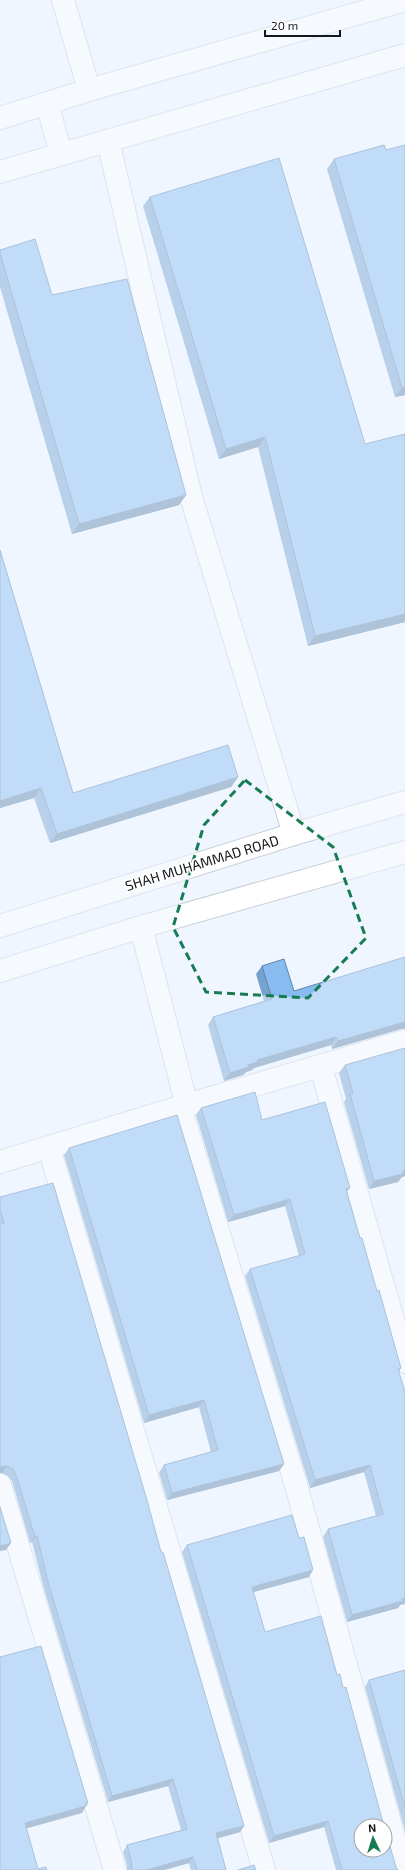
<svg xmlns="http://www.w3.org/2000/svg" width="405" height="1870" viewBox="0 0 405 1870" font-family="'Exo 2',sans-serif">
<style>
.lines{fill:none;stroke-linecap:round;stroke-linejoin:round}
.street-casing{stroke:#c7cfd7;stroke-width:24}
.secondary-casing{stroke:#c7cfd7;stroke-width:24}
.street{stroke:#fff;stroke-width:22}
.secondary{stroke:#fff;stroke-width:22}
.wall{fill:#75a2cf}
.shaded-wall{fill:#5f84a9}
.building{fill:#88bcf1;stroke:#5f84a9}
.marked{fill:none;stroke:#177b53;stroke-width:3;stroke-dasharray:8 5;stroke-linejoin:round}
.labels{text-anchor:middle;stroke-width:3.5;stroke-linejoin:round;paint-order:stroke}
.street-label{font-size:14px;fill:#15171a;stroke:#fff}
</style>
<rect width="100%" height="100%" fill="#eff6ff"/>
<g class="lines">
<defs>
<g id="street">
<path d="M 63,0 L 89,90"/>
<path d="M 108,141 L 191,497 L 294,834"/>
<path d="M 141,927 L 187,1106"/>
<path d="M 321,1067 L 405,1362"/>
<path d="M 180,1107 L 296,1485 L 403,1870"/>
<path d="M 49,1148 L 264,1870"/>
<path d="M 0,1162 L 180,1107 L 405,1041"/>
<path d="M 0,1485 L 115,1870"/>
</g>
<g id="secondary">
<path d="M 47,103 L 61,154"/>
<path d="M 0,118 L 89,90 L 405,0"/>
<path d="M 0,172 L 405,55"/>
<path d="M 0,926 L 294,834 L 405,802"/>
<path d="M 0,971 L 141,927 L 405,852"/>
</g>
</defs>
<use href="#street" class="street-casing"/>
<use href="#secondary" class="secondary-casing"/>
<use href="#street" class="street"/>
<use href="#secondary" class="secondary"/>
</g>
<g class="wall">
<path d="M 334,159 L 405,395 L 395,397 L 327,169 Z"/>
<path d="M 150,197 L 365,444 L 405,434 L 405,622 L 308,646 L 258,447 L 219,459 L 143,206 Z"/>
<path d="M 0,250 L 52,295 L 186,495 L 179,505 L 72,534 L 0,287 Z"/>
<path d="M 0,550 L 73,793 L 238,777 L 231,787 L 50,843 L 34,798 L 0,808 Z"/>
<path d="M 262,966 L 294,991 L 401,1029 L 332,1049 L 331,1045 L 254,1068 L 252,1070 L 246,1072 L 243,1075 L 224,1081 L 208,1025 L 213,1017 L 264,1001 L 256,974 Z"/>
<path d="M 345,1065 L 401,1178 L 398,1182 L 369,1189 L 344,1102 L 346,1099 L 339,1073 Z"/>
<path d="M 201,1108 L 262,1120 L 350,1188 L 347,1192 L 360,1238 L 401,1368 L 399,1372 L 400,1605 L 398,1608 L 347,1622 L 323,1537 L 328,1529 L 376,1516 L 364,1472 L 310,1488 L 245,1276 L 250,1269 L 299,1256 L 285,1206 L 228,1222 L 196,1115 Z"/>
<path d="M 69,1148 L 284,1464 L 279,1471 L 167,1500 L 159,1473 L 164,1465 L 211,1452 L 199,1407 L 144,1423 L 64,1155 Z"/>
<path d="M 0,1197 L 161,1552 L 244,1826 L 240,1832 L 218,1838 L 226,1870 L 191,1870 L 189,1863 L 164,1870 L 127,1870 L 127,1866 L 123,1852 L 127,1845 L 181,1830 L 168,1786 L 108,1802 L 44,1589 L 32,1542 L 30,1543 L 12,1481 L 8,1476 L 2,1473 L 0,1473 Z"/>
<path d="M 187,1545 L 309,1577 L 253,1592 L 265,1632 L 337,1675 L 396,1867 L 398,1870 L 336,1870 L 324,1827 L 269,1843 L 182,1552 Z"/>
<path d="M 405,1670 L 405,1831 L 365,1687 L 369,1680 Z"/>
</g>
<g class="shaded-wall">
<path d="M 405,387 L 405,395 L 395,397 L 402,388 Z"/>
<path d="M 265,437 L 258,447 L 219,459 L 226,449 Z"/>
<path d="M 186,495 L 179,505 L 72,534 L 79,524 Z"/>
<path d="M 405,614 L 405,622 L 308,646 L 315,636 Z"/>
<path d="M 238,777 L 231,787 L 50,843 L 57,834 Z"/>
<path d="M 41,788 L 34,798 L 0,808 L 0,801 Z"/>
<path d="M 405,1022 L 405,1029 L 401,1029 L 332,1049 L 338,1041 Z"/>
<path d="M 336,1037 L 331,1045 L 254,1068 L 252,1070 L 246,1072 L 243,1075 L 224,1081 L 230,1073 L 257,1060 Z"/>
<path d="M 405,1170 L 405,1176 L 401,1178 L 398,1182 L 369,1189 L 374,1181 Z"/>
<path d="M 290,1199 L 285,1206 L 228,1222 L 234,1215 Z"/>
<path d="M 204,1400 L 199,1407 L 144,1423 L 149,1415 Z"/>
<path d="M 284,1464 L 279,1471 L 167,1500 L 172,1493 Z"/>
<path d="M 370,1465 L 364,1472 L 310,1488 L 315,1480 Z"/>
<path d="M 7,1466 L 2,1473 L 0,1473 L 0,1467 Z"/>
<path d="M 37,1536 L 32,1542 L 30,1543 L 35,1537 Z"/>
<path d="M 11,1543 L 6,1550 L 0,1551 L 0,1546 Z"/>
<path d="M 313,1570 L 309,1577 L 247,1594 L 252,1587 Z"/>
<path d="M 405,1598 L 405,1604 L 400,1605 L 398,1608 L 347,1622 L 352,1615 Z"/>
<path d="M 173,1779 L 168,1786 L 108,1802 L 112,1796 Z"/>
<path d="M 88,1803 L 82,1813 L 21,1830 L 25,1823 Z"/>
<path d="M 328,1821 L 324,1827 L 269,1843 L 274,1836 Z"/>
<path d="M 244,1826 L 240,1832 L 212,1840 L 216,1833 Z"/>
<path d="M 193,1857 L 189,1863 L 164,1870 L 146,1870 Z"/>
</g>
<g class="building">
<path d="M 384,145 L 386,150 L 405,145 L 405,387 L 402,388 L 334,159 Z"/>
<path d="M 279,158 L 365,444 L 405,434 L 405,614 L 315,636 L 265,437 L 226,449 L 150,197 Z"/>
<path d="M 35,239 L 52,295 L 127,279 L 186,495 L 79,524 L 0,253 L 0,250 Z"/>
<path d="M 0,550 L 73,793 L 228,745 L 238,777 L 57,834 L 41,788 L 0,801 Z"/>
<path d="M 405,957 L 405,1022 L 338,1041 L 336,1037 L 257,1060 L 258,1062 L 248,1065 L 249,1067 L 230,1073 L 213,1017 L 272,999 L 262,966 L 284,959 L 294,991 Z"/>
<path d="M 405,1048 L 405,1170 L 403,1171 L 403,1174 L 374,1181 L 350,1094 L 353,1093 L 345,1065 Z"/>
<path d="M 255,1092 L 262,1120 L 325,1102 L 350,1188 L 346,1189 L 360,1238 L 362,1238 L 377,1291 L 379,1290 L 401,1368 L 398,1369 L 405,1392 L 405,1598 L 402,1599 L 403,1601 L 352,1615 L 328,1529 L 383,1514 L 370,1465 L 315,1480 L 250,1269 L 305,1254 L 290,1199 L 234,1215 L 201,1108 Z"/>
<path d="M 177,1115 L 284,1464 L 172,1493 L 164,1465 L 218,1450 L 204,1400 L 149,1415 L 69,1148 Z"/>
<path d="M 53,1183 L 147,1500 L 161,1552 L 163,1552 L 244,1826 L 216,1833 L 226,1870 L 197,1870 L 193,1857 L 146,1870 L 132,1870 L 131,1860 L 127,1845 L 187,1829 L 173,1779 L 112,1796 L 48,1582 L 37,1536 L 35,1537 L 16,1475 L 13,1469 L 7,1466 L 0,1467 L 0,1224 L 4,1223 L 0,1209 L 0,1197 Z"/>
<path d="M 0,1507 L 11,1543 L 0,1546 Z"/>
<path d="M 292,1515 L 299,1538 L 304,1537 L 313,1570 L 252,1587 L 265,1632 L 321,1616 L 337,1675 L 340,1674 L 343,1688 L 346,1687 L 384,1826 L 361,1826 L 361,1850 L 385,1850 L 385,1829 L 396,1867 L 398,1870 L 342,1870 L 328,1821 L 274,1836 L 187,1545 Z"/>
<path d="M 41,1646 L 88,1803 L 85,1803 L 86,1806 L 25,1823 L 38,1869 L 46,1867 L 47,1870 L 0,1870 L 0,1657 Z"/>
<path d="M 405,1670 L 405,1808 L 369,1680 Z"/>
<path d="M 254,1865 L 256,1870 L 238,1870 Z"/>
</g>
<path d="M0 0H405V1870H0ZM 245,780 L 333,847 L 366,938 L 308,998 L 206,992 L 173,927 L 204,825 Z" fill="#eff6ff" fill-opacity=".55" fill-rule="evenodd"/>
<path class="marked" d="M 245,780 L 333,847 L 366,938 L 308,998 L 206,992 L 173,927 L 204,825 Z"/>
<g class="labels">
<g class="street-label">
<text transform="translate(202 863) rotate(-17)" y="5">SHAH MUHAMMAD ROAD</text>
</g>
</g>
<g transform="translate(373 1838) rotate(356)"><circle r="19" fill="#ffffff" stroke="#a1a2a3"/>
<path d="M0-3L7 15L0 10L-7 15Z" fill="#177b53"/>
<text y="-6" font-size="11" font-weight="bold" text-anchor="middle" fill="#15171a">N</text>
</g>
<path d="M265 30v6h75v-6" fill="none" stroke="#15171a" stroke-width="2"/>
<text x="271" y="30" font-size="12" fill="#15171a" stroke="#ffffff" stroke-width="3" paint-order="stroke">20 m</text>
</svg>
